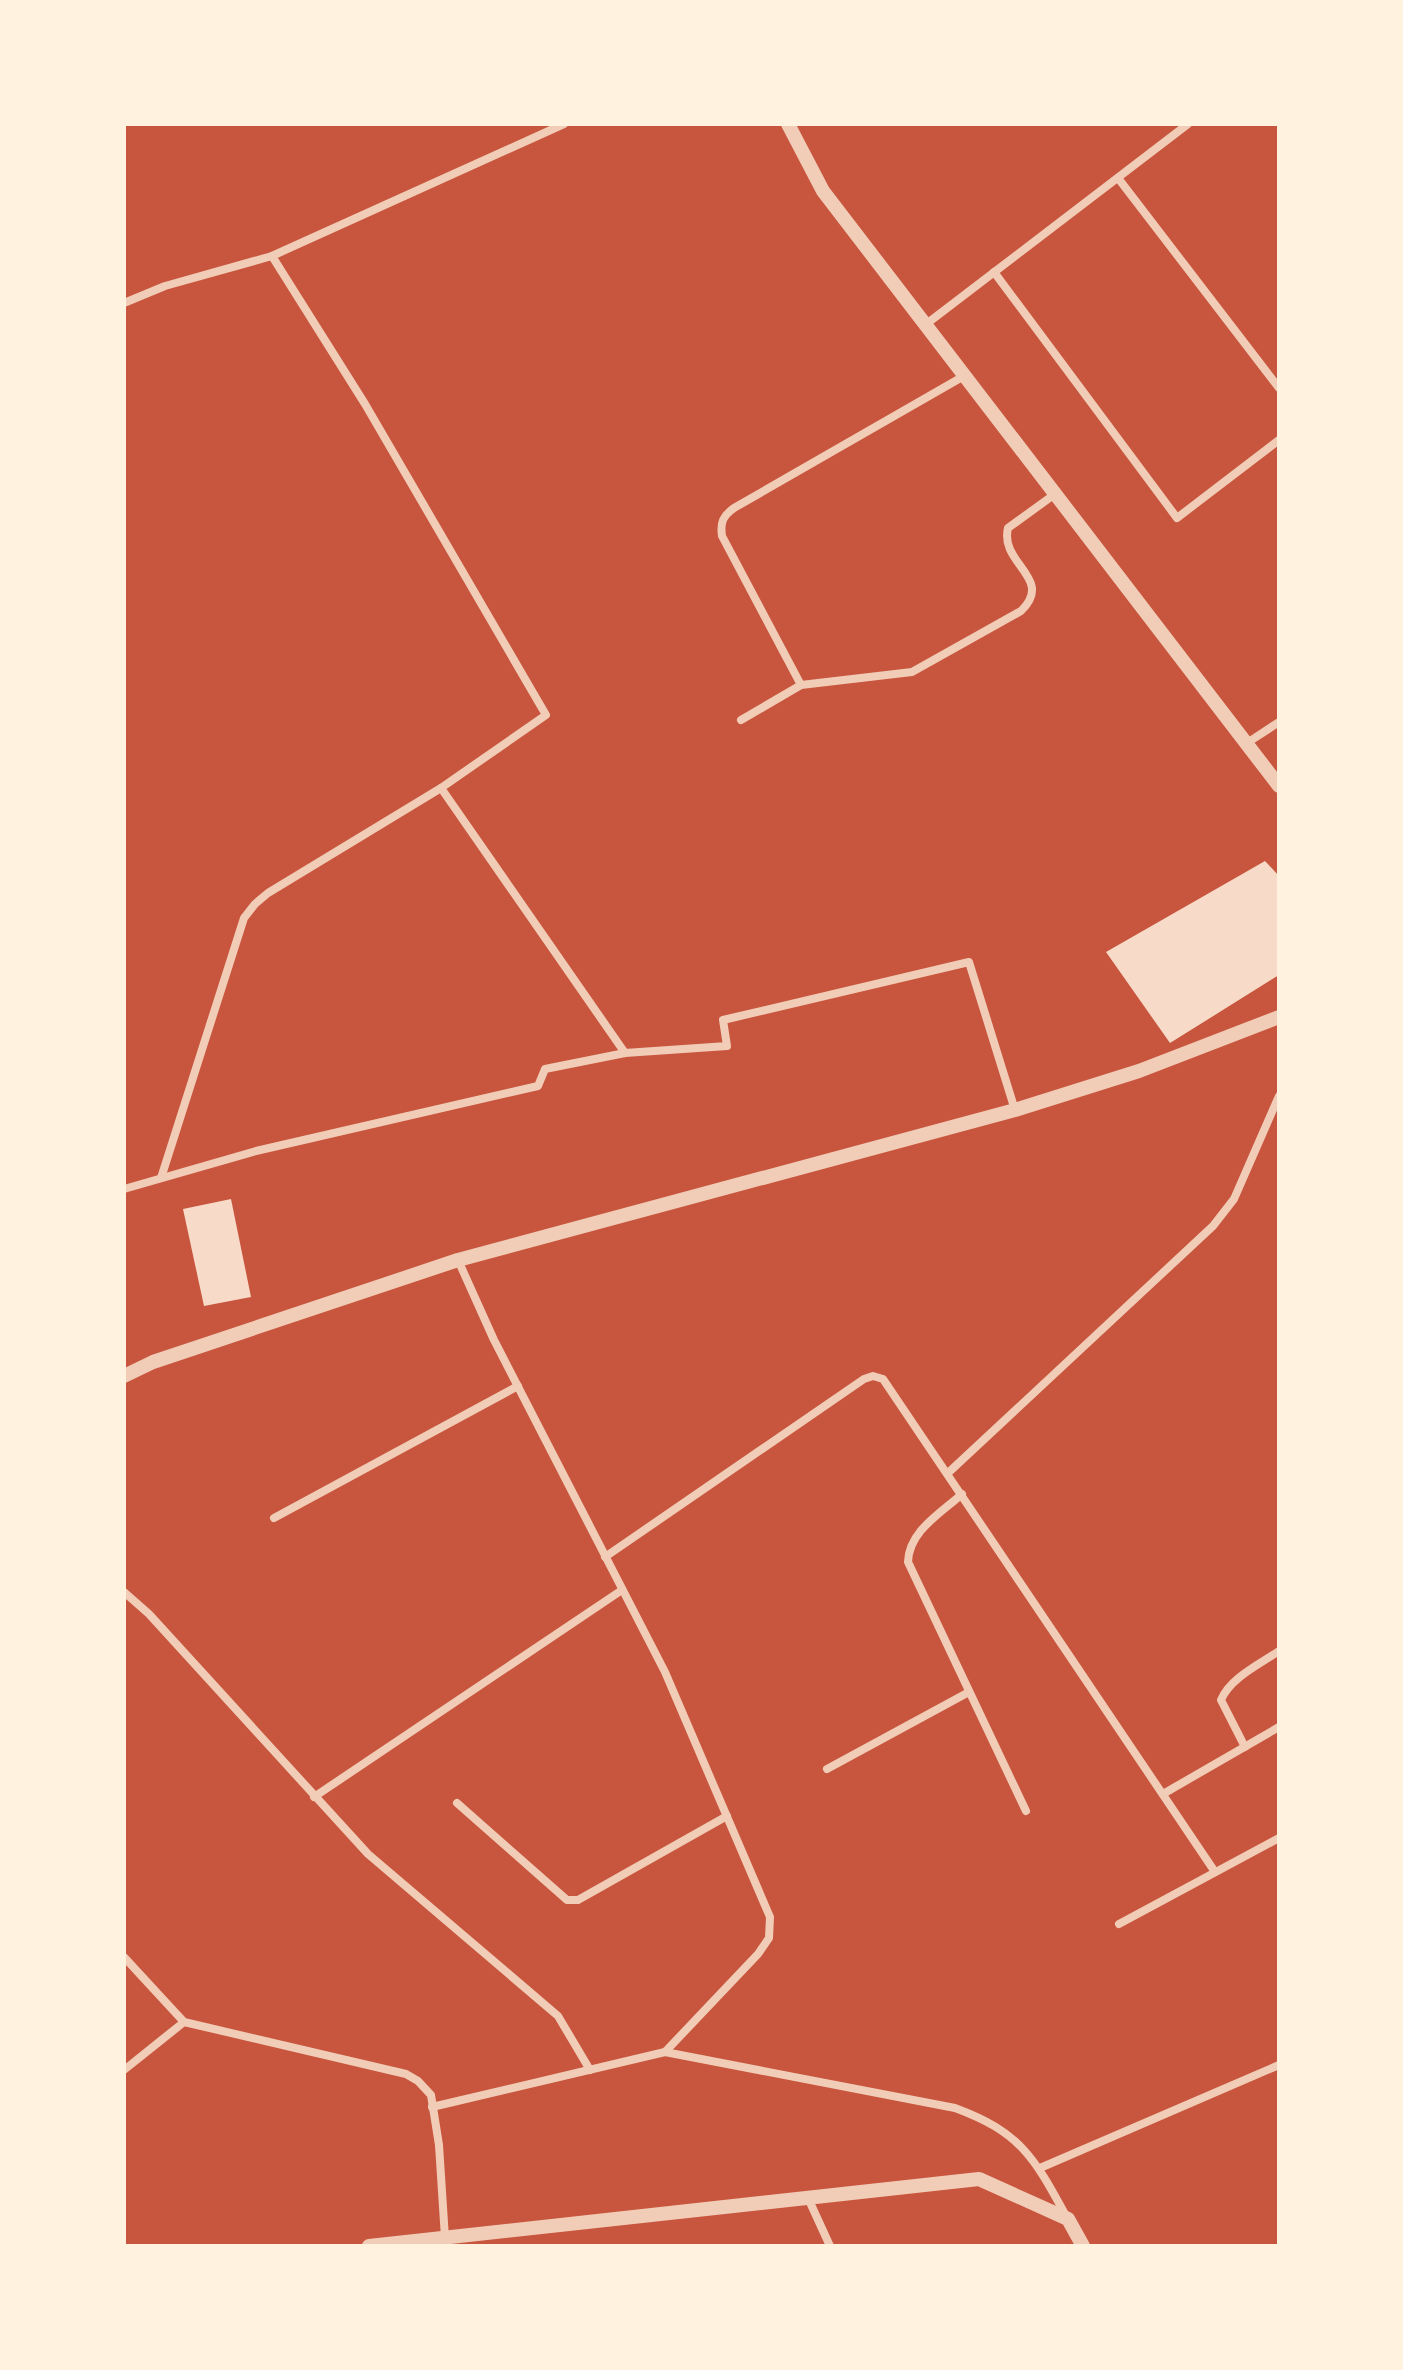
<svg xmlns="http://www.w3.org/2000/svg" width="1403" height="2370" viewBox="0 0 1403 2370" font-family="'PT Sans Narrow',sans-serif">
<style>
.building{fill:#f7dbc8}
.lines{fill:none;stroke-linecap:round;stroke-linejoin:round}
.minor{stroke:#f1ccb7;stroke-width:8}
.tertiary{stroke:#f1ccb7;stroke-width:14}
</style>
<rect width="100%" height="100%" fill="#c8553d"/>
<g class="building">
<path d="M 1265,861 L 1279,876 L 1279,975 L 1170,1043 L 1106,952 Z"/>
<path d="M 231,1199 L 251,1297 L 204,1306 L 183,1209 Z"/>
</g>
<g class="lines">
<g class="minor">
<path d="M 564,124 L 272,256 L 365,404 L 546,715 L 441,788 L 625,1053"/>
<path d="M 1118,178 L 1279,388"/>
<path d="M 994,272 L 1177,518 L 1279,440"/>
<path d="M 124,303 L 165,286 L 272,256"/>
<path d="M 925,325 L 1188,124"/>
<path d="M 801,685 L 722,536 C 720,522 723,516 734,508 L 964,376"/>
<path d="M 741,720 L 801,685 L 912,672 L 1021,611 C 1055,578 999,564 1008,528 L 1055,494"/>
<path d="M 1247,743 L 1279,722"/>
<path d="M 161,1178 L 244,918 L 255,904 L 268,893 L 441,788"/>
<path d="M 124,1189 L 256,1151 L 538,1086 L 545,1069 L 625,1053 L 727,1046 L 723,1020 L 969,962 L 1015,1110"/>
<path d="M 458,1260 L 494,1340 L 665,1672 L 770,1917 L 769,1938 L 758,1954 L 665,2052"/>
<path d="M 948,1473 L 1213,1226 L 1234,1199 L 1279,1096"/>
<path d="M 962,1494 C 940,1514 909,1531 908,1562 L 1026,1811"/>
<path d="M 274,1518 L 518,1386"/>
<path d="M 605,1557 L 864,1379 L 873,1376 L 883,1379 L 1215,1872"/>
<path d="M 124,1592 L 149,1614 L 368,1854 L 558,2016 L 590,2070"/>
<path d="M 1245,1747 L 1221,1700 C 1230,1678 1260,1664 1279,1651"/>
<path d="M 827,1769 L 969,1692"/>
<path d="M 1163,1794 L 1279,1727"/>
<path d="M 314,1797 L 622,1590"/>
<path d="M 457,1803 L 567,1900 L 578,1900 L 727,1816"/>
<path d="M 1119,1924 L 1279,1838"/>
<path d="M 124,1957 L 184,2022 L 406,2074 L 418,2081 L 431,2095 L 439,2145 L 445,2238"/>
<path d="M 124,2070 L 184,2022"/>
<path d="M 432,2107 L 665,2052 L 955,2108 C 1020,2132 1034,2157 1066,2216"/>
<path d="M 1040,2168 L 1279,2065"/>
<path d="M 808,2198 L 830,2246"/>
</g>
<g class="tertiary">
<path d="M 788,124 L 823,191 L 1279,786"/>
<path d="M 124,1376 L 153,1362 L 458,1260 L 1015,1110 L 1139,1071 L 1279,1017"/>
<path d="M 369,2246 L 979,2179 L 1068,2219 L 1083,2246"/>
</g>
</g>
<rect width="1403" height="2370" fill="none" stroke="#fff3e0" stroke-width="252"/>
</svg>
